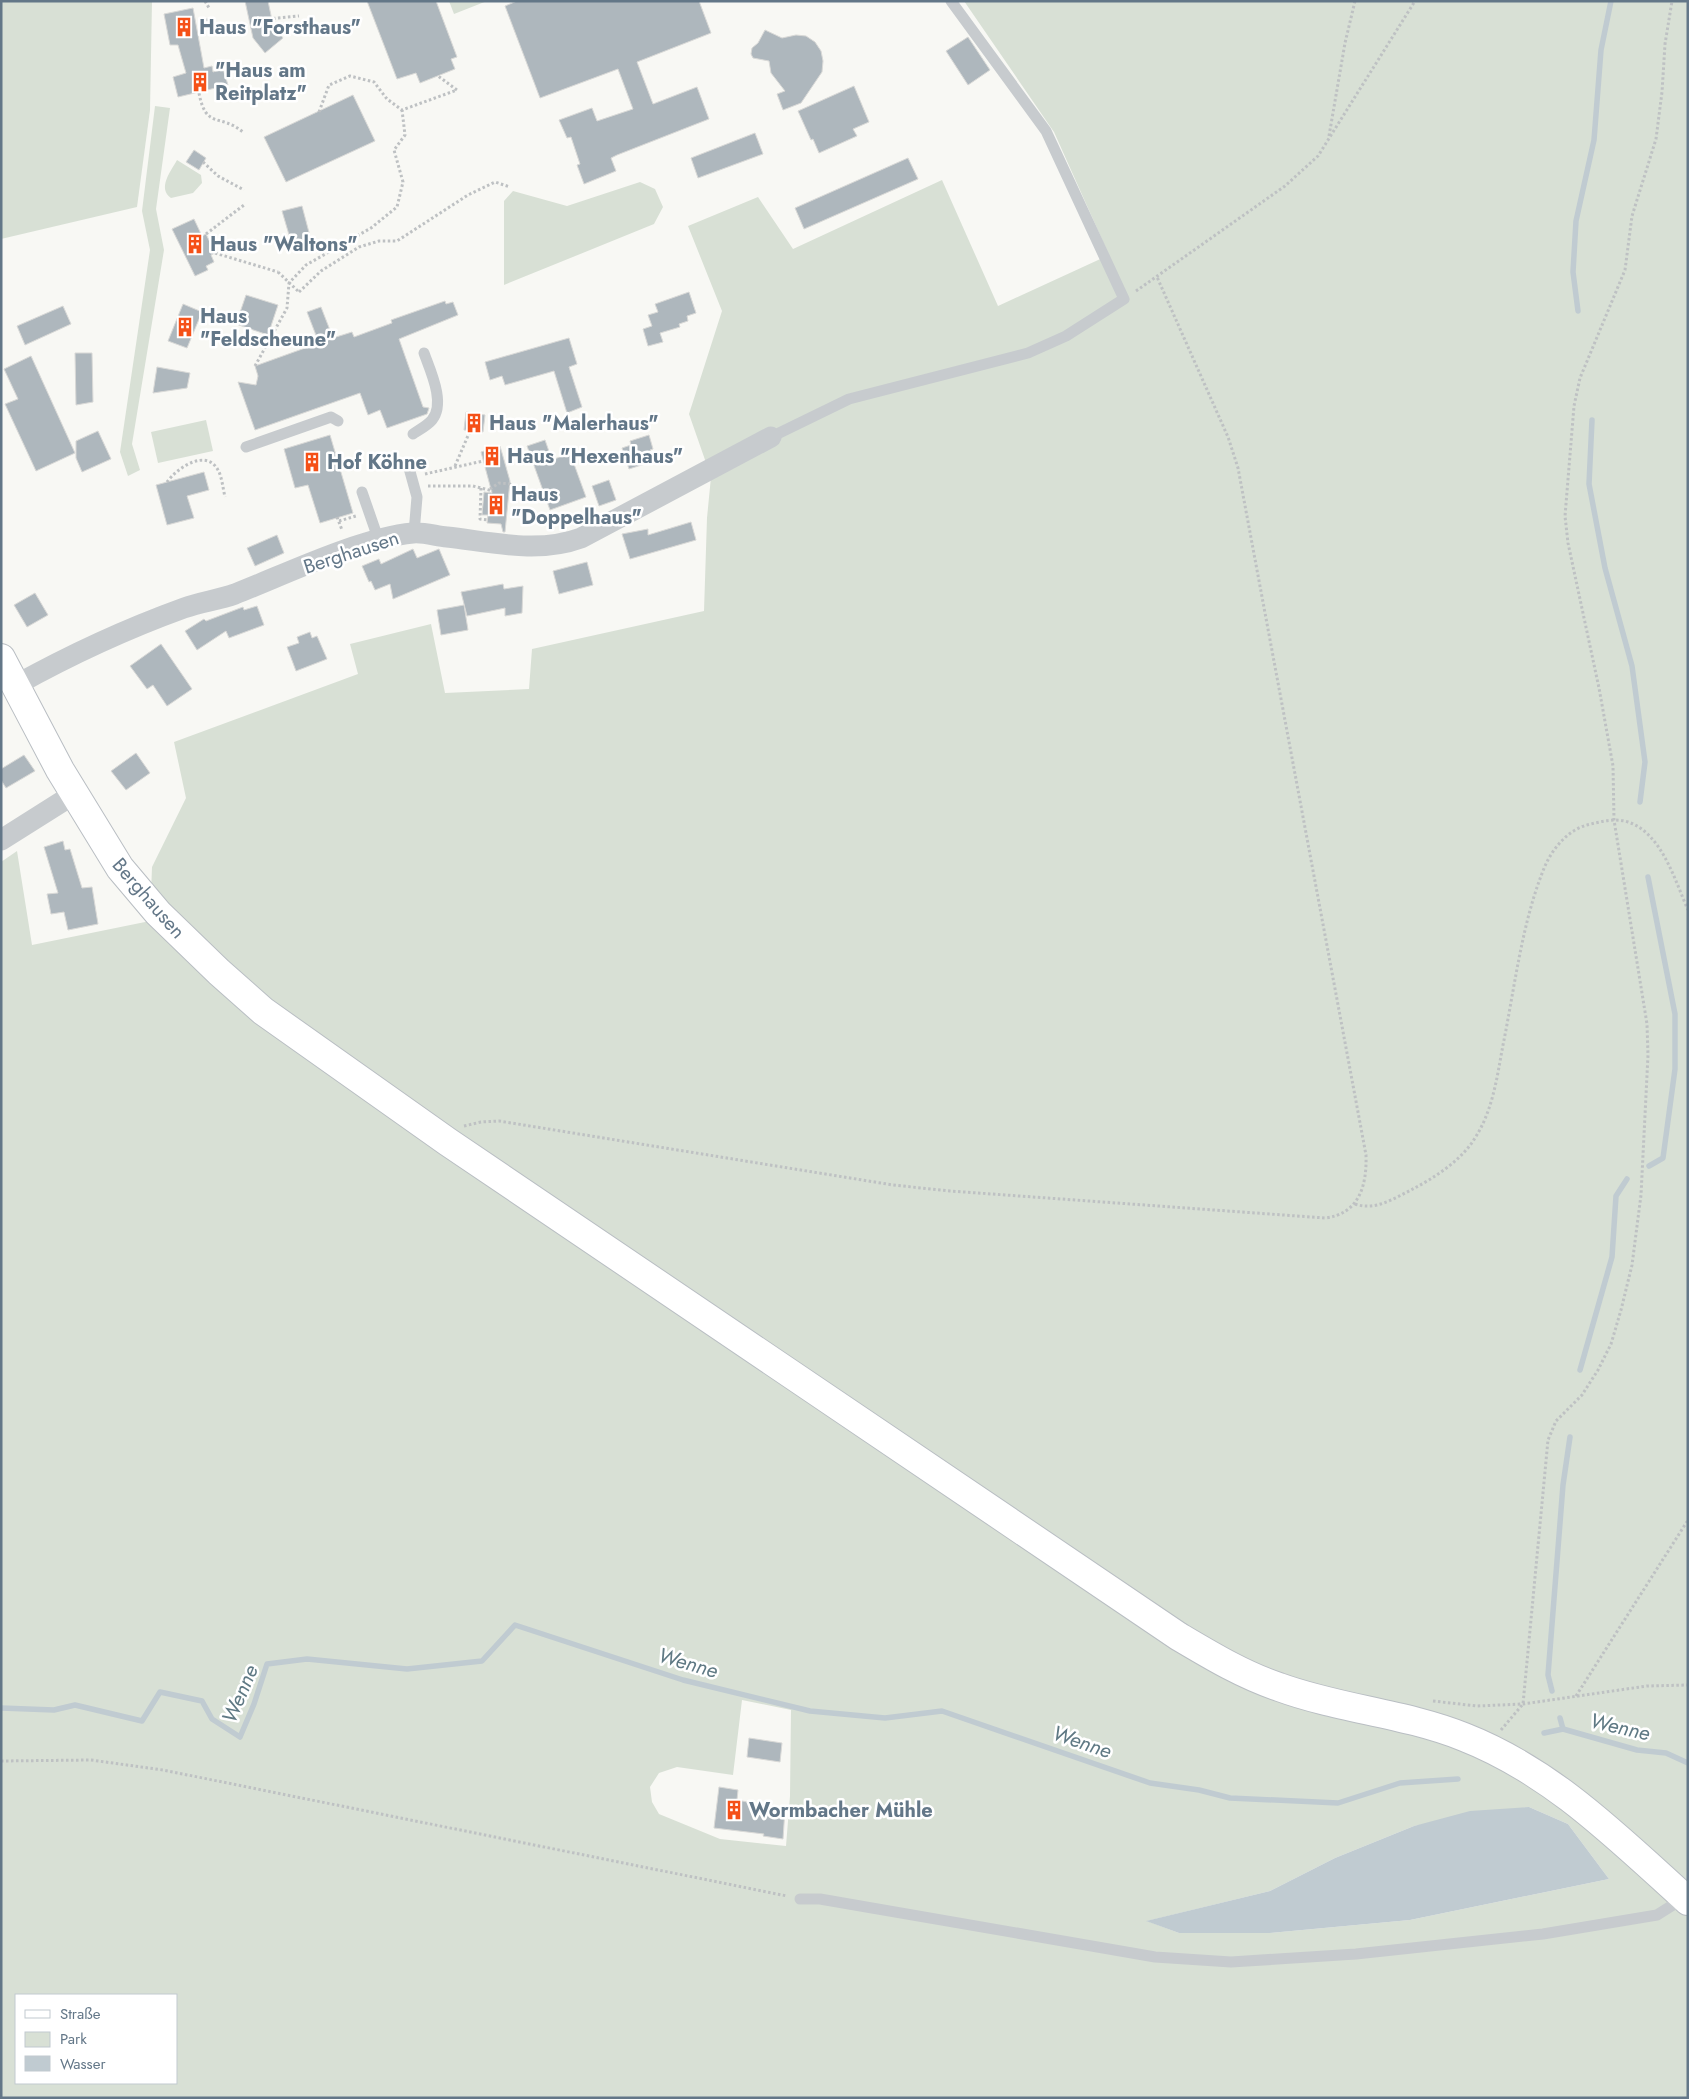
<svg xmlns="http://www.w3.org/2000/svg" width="1689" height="2099" viewBox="0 0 1689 2099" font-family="Jost,sans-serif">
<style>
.green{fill:#d8e0d5;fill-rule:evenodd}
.water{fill:#c0cbd1}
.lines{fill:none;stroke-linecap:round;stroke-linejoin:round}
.stream{stroke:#c0cbd1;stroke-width:5.5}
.building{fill:#aeb7bd;stroke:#d9d9d7}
.secondary-casing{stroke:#b9bec3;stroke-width:30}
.path{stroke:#bec1c3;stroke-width:3;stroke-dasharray:2.5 2.5;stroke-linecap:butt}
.lane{stroke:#c7cbce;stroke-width:11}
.street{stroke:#c7cbce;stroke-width:21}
.secondary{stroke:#fff;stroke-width:28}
.path-bridge{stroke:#bec1c3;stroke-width:3;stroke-dasharray:2.5 2.5;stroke-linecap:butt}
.labels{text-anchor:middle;stroke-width:5;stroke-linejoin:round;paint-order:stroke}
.poi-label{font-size:20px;font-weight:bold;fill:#637788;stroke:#fff;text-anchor:start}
.street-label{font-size:20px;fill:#637788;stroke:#fff}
.water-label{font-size:21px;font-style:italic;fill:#5f7984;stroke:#fff}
</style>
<rect width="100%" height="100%" fill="#f8f8f4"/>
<g class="green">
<path d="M 1,1 L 152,1 L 150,110 L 137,207 L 1,239 Z"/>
<path d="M 449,1 L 487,1 L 454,14 Z"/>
<path d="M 964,1 L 1688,1 L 1688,2098 L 1,2098 L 1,862 L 17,851 L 32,945 L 150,921 L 152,867 L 186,798 L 174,742 L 358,674 L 350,644 L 431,624 L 445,693 L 529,689 L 532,649 L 704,611 L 707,518 L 711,477 L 689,414 L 722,311 L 688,226 L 758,197 L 793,249 L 942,180 L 998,306 L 1109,255 L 1054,132 ZM 742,1700 L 791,1710 L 790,1796 L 786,1846 L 720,1839 L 659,1814 L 652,1802 L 650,1787 L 659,1773 L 677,1767 L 733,1775 ZM 1529,1807 L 1568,1824 L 1609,1879 L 1410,1920 L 1270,1933 L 1179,1933 L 1147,1921 L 1270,1891 L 1335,1858 L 1414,1826 ZM 16,1995 L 176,1995 L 176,2083 L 16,2083 Z"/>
<path d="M 155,106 L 170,108 L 156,209 L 164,250 L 132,444 L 140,470 L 128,476 L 120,452 L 150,250 L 142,211 Z"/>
<path d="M 177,160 L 201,175 L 202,183 L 193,193 L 171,198 C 157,188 171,171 177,160 Z"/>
<path d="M 640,182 L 655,189 L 663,207 L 654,224 L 504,285 L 504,201 L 513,191 L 567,206 Z"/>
<path d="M 206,420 L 213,451 L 158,463 L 151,432 Z"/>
</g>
<path class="water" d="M 1529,1807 L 1568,1824 L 1609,1879 L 1410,1920 L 1270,1933 L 1179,1933 L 1146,1921 L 1270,1891 L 1335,1858 L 1414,1826 L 1470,1811 Z"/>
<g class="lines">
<g class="stream">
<path d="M 1578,311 L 1573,272 L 1576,221 L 1594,140 L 1601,50 L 1611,1"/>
<path d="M 1592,420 L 1589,484 L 1605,568 L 1632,666 L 1645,762 L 1640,802"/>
<path d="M 1648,877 L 1675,1014 L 1675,1069 L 1663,1158 L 1649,1166"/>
<path d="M 1580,1370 L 1612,1257 L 1616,1196 L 1627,1179"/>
<path d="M 1552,1691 L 1548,1675 L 1563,1485 L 1570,1437"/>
<path d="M 1,1708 L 54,1710 L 75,1705 L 142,1721 L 160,1692 L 202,1701 L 212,1719 L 240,1737 L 254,1704 L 267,1664 L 307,1659 L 407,1669 L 482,1661 L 515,1625 L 683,1680 L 810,1711 L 885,1718 L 942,1711 L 1150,1783 L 1199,1790 L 1230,1798 L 1338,1803 L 1400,1783 L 1458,1779"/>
<path d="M 1560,1718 L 1563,1729"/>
<path d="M 1544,1733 L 1563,1729 L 1637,1750 L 1666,1753 L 1688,1763"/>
</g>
</g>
<g class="building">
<path d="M 245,1 L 268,1 L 273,25 L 283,38 L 265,53 L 253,38 Z"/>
<path d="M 367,1 L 436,1 L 457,57 L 451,59 L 455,69 L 420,83 L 416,73 L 397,79 Z"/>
<path d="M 517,1 L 699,1 L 711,33 L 637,62 L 653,104 L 697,87 L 709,119 L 617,155 L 611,158 L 616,171 L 584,184 L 577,165 L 580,164 L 571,137 L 567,138 L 559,120 L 592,108 L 597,121 L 633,109 L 618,69 L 540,98 L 505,6 Z"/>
<path d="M 193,8 L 204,68 L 212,66 L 213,72 L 223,69 L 228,85 L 178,97 L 173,77 L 186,73 L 178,45 L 170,45 L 164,14 Z"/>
<path d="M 765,30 L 782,38 L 796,35 L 806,36 L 815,42 L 821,51 L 823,61 L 822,72 L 801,103 L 783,110 L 777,94 L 785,91 L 771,73 L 769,61 L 753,58 L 751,54 L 752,48 L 758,43 Z"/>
<path d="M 968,37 L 990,70 L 968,85 L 946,51 Z"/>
<path d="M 854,86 L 869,122 L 853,129 L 857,136 L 819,153 L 813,139 L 811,140 L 798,111 Z"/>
<path d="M 353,95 L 375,141 L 286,182 L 264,137 Z"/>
<path d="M 755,133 L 763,154 L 698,178 L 691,158 Z"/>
<path d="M 194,150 L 206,158 L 199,170 L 186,162 Z"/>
<path d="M 908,158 L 918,179 L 804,229 L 795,208 Z"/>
<path d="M 302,206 L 311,240 L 292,245 L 282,211 Z"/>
<path d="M 194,219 L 202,236 L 206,234 L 215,253 L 211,255 L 214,262 L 206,266 L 208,270 L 195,276 L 172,229 Z"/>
<path d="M 689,292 L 696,313 L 687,316 L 688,321 L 679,324 L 680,327 L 660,333 L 663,342 L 648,346 L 643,329 L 652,326 L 648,315 L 658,312 L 655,304 Z"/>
<path d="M 246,295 L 278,305 L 268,335 L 236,324 Z"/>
<path d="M 445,301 L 446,304 L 453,302 L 458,315 L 399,339 L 423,407 L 429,408 L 427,414 L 387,428 L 380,410 L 368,415 L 360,393 L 255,430 L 238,382 L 256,385 L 258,376 L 255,366 L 319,343 L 307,312 L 321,307 L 333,338 L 352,332 L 354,337 L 392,323 L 391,320 Z"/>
<path d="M 183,304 L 202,312 L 187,348 L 168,341 Z"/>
<path d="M 63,306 L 71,324 L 25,345 L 17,326 Z"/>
<path d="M 569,338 L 577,364 L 569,367 L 582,407 L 567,413 L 554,371 L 505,385 L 502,376 L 490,380 L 485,362 Z"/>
<path d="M 75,353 L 92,353 L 93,402 L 76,405 Z"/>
<path d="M 31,356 L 75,453 L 36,471 L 5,404 L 18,399 L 4,369 Z"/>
<path d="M 157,367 L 190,373 L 187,388 L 153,393 Z"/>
<path d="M 466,412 L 485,415 L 483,432 L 464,430 Z"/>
<path d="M 98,431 L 111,459 L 82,472 L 76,458 L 76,441 Z"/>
<path d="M 330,435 L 353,513 L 320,523 L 308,485 L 295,488 L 284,449 Z"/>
<path d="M 649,435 L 653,449 L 650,450 L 654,461 L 629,469 L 622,448 L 631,445 L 630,441 Z"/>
<path d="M 545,440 L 552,460 L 570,453 L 586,497 L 550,510 L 527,446 Z"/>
<path d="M 500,446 L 510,481 L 505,532 L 503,532 L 501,524 L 487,523 L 488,515 L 482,515 L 484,492 L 492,493 L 481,452 Z"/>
<path d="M 204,472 L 209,490 L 187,496 L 194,518 L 167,525 L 156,485 Z"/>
<path d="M 609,480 L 616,500 L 599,506 L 592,486 Z"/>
<path d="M 691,522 L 696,540 L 630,559 L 622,534 L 648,529 L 648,535 Z"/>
<path d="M 277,535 L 284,553 L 255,566 L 247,548 Z"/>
<path d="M 413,549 L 417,558 L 439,549 L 450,575 L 393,599 L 390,584 L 375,590 L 371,581 L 369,582 L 362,566 L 379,559 L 381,564 Z"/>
<path d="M 587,562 L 593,585 L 559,594 L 553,571 Z"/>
<path d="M 503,584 L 504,589 L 523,586 L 522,613 L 505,616 L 505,608 L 467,616 L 461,592 Z"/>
<path d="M 35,593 L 48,615 L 27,627 L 14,605 Z"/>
<path d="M 464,605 L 468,630 L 441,635 L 437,610 Z"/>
<path d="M 257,606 L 264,625 L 229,638 L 226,631 L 197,650 L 185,631 L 204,619 L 206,621 L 243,607 L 244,610 Z"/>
<path d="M 310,632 L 312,638 L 317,636 L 327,659 L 296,671 L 287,647 L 299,643 L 297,637 Z"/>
<path d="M 161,644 L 192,689 L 167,706 L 153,685 L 147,689 L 130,666 Z"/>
<path d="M 136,753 L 150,773 L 126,790 L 111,771 Z"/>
<path d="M 24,755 L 35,771 L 6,788 L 1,780 L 1,769 Z"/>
<path d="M 63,841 L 65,850 L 70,849 L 82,888 L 92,887 L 98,924 L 68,930 L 64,912 L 51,914 L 47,894 L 58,893 L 44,847 Z"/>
<path d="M 749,1738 L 782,1743 L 780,1762 L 747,1757 Z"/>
<path d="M 719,1787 L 738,1790 L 737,1800 L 785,1809 L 783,1839 L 763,1836 L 764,1834 L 714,1828 Z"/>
</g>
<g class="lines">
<defs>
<path id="secondary" d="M 1,658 L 60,770 L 120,868 L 158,913 L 219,972 L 263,1011 L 448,1142 L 1178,1636 C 1210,1655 1243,1675 1279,1687 C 1339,1709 1404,1713 1464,1737 C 1553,1772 1618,1838 1688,1901"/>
</defs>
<use href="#secondary" class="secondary-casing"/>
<g class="path">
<path d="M 205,1 L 209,8"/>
<path d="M 268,19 L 299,16"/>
<path d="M 201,20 L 216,20"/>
<path d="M 199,93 C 206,130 220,113 243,132"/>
<path d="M 319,112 L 329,85 L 350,76 L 374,82 L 387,99 L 402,110 L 457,90 L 438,76"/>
<path d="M 1329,136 L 1345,43 L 1355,1"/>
<path d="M 203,162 L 218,176 L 244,190"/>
<path d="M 206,234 L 244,205"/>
<path d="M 215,253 L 278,272"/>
<path d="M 1136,291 L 1285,186 L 1318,156 L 1415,1"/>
<path d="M 299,292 L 321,271 L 359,247 L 379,241 L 397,241 L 468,195 L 495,182 L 510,187"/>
<path d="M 255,366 L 287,308 L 289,283 L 306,265 L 371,228 L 397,207 L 403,182 L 394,150 L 405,135 L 402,110"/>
<path d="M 455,466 L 470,431"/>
<path d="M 425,474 L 483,461"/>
<path d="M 167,482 C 177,468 206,448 218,470 C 222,477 223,489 225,497"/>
<path d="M 428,486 L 473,486 L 493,491"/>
<path d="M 481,488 L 480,519 L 488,520"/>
<path d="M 490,489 L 499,483 L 510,484 L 513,491"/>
<path d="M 337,517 L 342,530"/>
<path d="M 339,521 L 356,516"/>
<path d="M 464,1126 L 481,1122 L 499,1121 L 893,1185 L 950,1191 L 1325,1218 C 1359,1214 1367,1186 1366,1155 L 1238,468 L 1228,437 L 1157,277"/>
<path d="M 1355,1204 C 1375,1211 1393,1199 1411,1190 C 1434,1178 1461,1161 1475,1138 C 1493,1110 1497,1077 1503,1045 C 1515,986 1522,921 1545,866 C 1554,846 1570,828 1591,824 C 1603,821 1616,818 1628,822 C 1662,833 1675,881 1688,910"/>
<path d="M 1576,1696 L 1688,1520"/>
<path d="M 1433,1701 L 1477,1706 L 1523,1704 L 1647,1686 L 1688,1685"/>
<path d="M 1501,1730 L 1523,1704 L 1548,1440 L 1556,1421 L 1582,1395 L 1598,1370 L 1611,1344 L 1621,1310 L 1632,1265 L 1641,1195 L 1648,1055 L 1647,1024 L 1614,820 L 1613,766 L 1599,688 L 1568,543 L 1565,516 L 1574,406 L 1580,378 L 1625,270 L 1632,216 L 1656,139 L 1662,92 L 1665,44 L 1672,1"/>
<path d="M 1,1761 L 91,1760 L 163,1770 L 787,1896"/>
</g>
<g class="lane">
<path d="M 413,434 C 419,430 428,425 432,420 C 446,403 430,370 424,353"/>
<path d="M 771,437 L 849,399 L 1028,353 L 1066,336 L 1124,299 L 1046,131 L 951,1"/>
<path d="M 246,447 L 331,417 L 338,421"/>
<path d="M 409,468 L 417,497 L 414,533"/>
<path d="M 362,492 L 379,541"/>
<path d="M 800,1899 L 820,1899 L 1155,1957 L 1231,1962 L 1356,1954 L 1543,1934 L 1657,1915 L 1684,1898"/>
</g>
<g class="street">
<path d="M 16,685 C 70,655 126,629 184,608 C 201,602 218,600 235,594 C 286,574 360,538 413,533 C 424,532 436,536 447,537 C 491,542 538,554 581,538 L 771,437"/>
<path d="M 1,840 L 74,794"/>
</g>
<use href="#secondary" class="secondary"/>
<path class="path-bridge" d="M 278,272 L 299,292"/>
</g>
<defs>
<symbol id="building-bare" viewBox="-9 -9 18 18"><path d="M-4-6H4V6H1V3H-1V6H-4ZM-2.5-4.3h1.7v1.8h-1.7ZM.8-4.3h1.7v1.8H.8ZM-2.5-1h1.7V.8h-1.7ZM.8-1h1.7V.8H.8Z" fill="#f55017" stroke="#fff" stroke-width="2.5" paint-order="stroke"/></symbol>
</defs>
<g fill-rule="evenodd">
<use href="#building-bare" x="170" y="13" width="28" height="28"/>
<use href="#building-bare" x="186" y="68" width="28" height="28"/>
<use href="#building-bare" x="181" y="230" width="28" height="28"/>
<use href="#building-bare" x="171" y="313" width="28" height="28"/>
<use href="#building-bare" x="460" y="409" width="28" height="28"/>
<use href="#building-bare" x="478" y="442" width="28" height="28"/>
<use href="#building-bare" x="298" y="448" width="28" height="28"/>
<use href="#building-bare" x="482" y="491" width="28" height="28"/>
<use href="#building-bare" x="720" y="1796" width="28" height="28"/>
</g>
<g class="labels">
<g class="poi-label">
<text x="199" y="34">Haus "Forsthaus"</text>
<text x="215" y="77">"Haus am<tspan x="215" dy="23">Reitplatz"</tspan></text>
<text x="210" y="251">Haus "Waltons"</text>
<text x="200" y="323">Haus<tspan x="200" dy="23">"Feldscheune"</tspan></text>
<text x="489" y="430">Haus "Malerhaus"</text>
<text x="507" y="463">Haus "Hexenhaus"</text>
<text x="327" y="469">Hof Köhne</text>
<text x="511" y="501">Haus<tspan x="511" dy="23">"Doppelhaus"</tspan></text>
<text x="749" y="1817">Wormbacher Mühle</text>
</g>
<g class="street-label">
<text transform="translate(351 552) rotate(-18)" y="7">Berghausen</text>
<text transform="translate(149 898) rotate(49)" y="7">Berghausen</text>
</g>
<g class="water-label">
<text transform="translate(688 1663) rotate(16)" y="7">Wenne</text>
<text transform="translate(240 1694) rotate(-67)" y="7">Wenne</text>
<text transform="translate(1620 1727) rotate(13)" y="7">Wenne</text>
<text transform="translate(1082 1742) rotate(19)" y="7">Wenne</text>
</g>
</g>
<rect width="1689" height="2099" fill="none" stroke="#637788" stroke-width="5"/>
<rect x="15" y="1994" width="162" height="90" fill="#ffffff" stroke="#c1c9cf"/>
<rect x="25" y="2010" width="25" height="8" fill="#ffffff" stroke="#c1c9cf"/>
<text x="60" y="2019" font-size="15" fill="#637788">Straße</text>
<rect x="25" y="2032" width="25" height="15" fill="#d8e0d5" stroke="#c1c9cf"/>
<text x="60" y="2044" font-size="15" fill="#637788">Park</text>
<rect x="25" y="2056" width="25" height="15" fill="#c0cbd1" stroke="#c1c9cf"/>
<text x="60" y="2069" font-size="15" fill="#637788">Wasser</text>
</svg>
